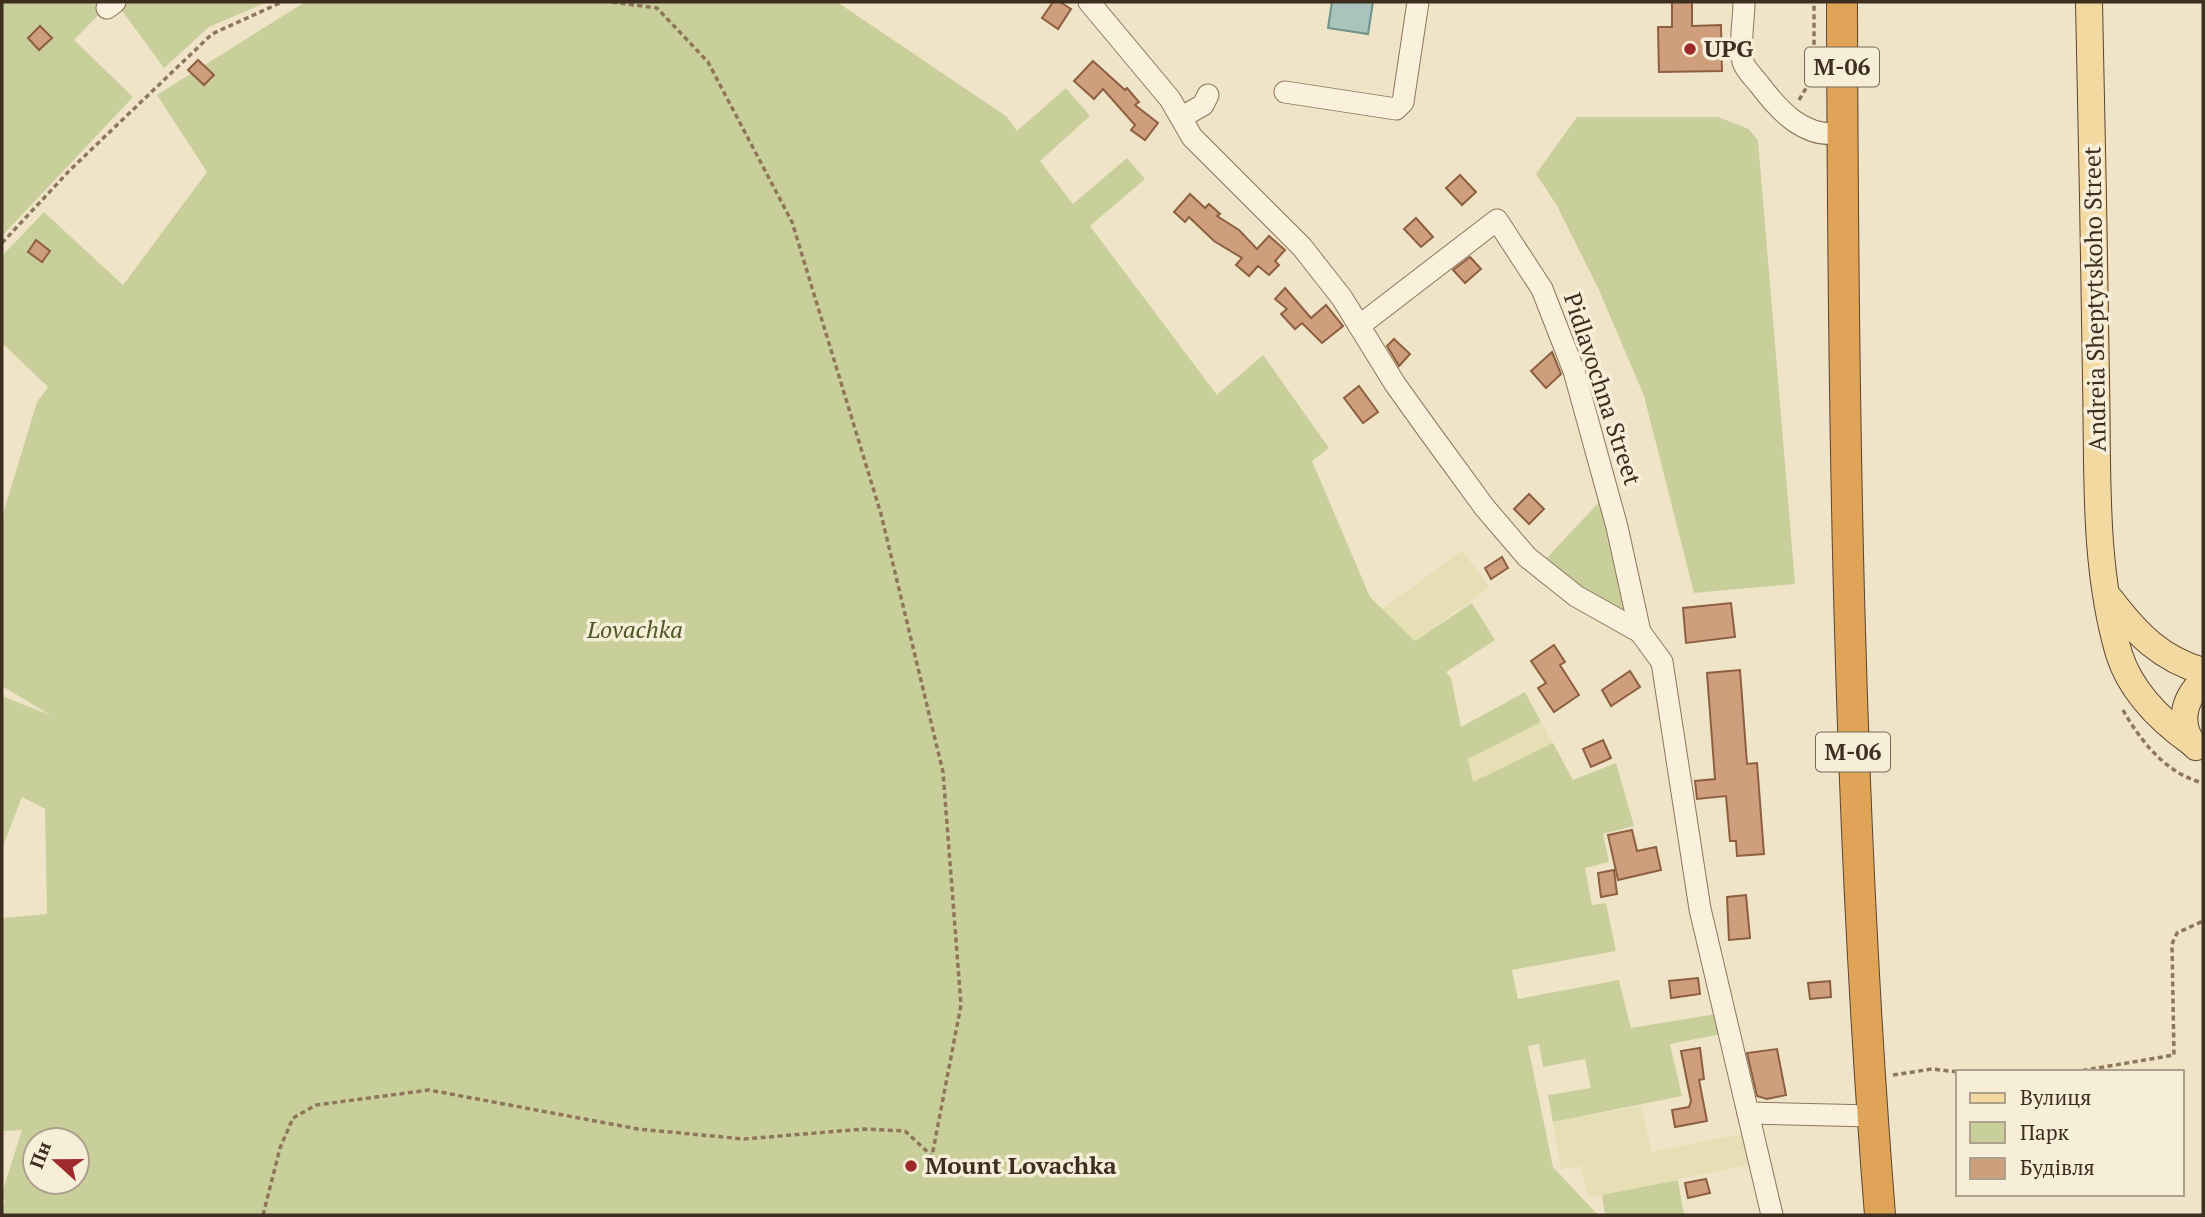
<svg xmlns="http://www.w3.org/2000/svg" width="2205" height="1217" viewBox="0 0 2205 1217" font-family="'PT Serif',serif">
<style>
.farmland{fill:#e6deb5}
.green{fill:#c9cf9b;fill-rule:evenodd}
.water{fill:#a9c4bc;stroke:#6f938a;stroke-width:2}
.building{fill:#cf9f7d;stroke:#8d5f41;stroke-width:2}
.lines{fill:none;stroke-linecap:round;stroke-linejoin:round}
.minor-casing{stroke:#8d765c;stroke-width:23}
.major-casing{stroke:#5b4430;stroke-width:28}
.highway-casing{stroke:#5b4430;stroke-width:32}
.path{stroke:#8d765c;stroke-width:3.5;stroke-dasharray:5 3.5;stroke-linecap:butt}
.minor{stroke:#faf1dc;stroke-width:21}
.major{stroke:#f3d9a0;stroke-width:26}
.highway{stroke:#e0a458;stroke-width:30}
.poi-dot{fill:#9e2a2b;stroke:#f7eed8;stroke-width:2.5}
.labels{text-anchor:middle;stroke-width:7;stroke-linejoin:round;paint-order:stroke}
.shield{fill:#f7eed8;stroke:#756857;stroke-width:2}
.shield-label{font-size:23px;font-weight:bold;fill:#3d2e20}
.poi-label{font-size:24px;font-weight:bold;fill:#3d2e20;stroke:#f7eed8;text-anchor:start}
.street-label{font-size:24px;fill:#3d2e20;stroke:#f7eed8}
.park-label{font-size:24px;font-style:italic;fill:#4d5a26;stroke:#f7eed8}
</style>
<rect width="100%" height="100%" fill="#f0e4c8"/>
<g class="farmland">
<path d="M 1462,551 L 1490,587 L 1415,641 L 1382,609 Z"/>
<path d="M 1541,722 L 1553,743 L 1473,782 L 1468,759 Z"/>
<path d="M 1641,1106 L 1652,1152 L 1745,1133 L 1753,1164 L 1588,1198 L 1581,1166 L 1561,1169 L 1553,1122 Z"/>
</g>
<g class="green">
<path d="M 2,2 L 111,2 L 74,40 L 133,97 L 2,236 Z"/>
<path d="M 128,2 L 267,2 L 209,27 L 164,68 L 120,8 Z"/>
<path d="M 305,2 L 837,2 L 1006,116 L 1017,131 L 1066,88 L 1090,116 L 1040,161 L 1073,204 L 1127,158 L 1145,179 L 1090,226 L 1217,395 L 1263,355 L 1329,448 L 1312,461 L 1370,597 L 1415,641 L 1472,603 L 1495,640 L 1446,672 L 1451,678 L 1461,727 L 1525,692 L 1541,722 L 1468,759 L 1473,782 L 1553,743 L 1573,780 L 1616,763 L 1634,826 L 1603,834 L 1609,862 L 1585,868 L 1592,905 L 1606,903 L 1616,951 L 1512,970 L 1518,999 L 1619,980 L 1631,1028 L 1716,1014 L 1722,1034 L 1670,1044 L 1682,1096 L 1553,1122 L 1548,1095 L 1591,1088 L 1585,1059 L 1543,1067 L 1539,1044 L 1528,1046 L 1553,1167 L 1598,1215 L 2,1215 L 2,1205 L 5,1204 L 2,1193 L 22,1130 L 2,1131 L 2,918 L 47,914 L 45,809 L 22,797 L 2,849 L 2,696 L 50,715 L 2,686 L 2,517 L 37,402 L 48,387 L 2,343 L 2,256 L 44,212 L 123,285 L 207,172 L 157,95 ZM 35,1140 L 77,1140 L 77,1182 L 35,1182 Z"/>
<path d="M 1577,117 L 1718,117 L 1749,129 L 1758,141 L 1795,584 L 1694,593 L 1644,396 L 1599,290 L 1556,204 L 1536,174 Z"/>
<path d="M 1602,499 L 1627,607 L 1619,611 L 1606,607 L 1543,562 Z"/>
<path d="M 1678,1180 L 1684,1215 L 1605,1215 L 1602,1195 Z"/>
</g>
<path class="water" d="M 1332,2 L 1373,2 L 1368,34 L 1328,28 Z"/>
<g class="building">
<path d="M 1053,2 L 1060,2 L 1071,9 L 1058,29 L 1042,18 Z"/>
<path d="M 1672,2 L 1692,2 L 1692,26 L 1721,25 L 1722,71 L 1659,72 L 1658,27 L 1672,27 Z"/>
<path d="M 40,26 L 52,38 L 39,50 L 28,38 Z"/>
<path d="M 198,60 L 214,75 L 204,85 L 188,70 Z"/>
<path d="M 1093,61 L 1125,90 L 1127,88 L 1139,102 L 1135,105 L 1158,123 L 1145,140 L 1131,130 L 1135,125 L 1103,89 L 1094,99 L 1074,81 Z"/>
<path d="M 1460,175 L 1476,192 L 1462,205 L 1446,188 Z"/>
<path d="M 1190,194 L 1205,208 L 1209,204 L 1220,214 L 1217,216 L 1239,230 L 1257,249 L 1269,236 L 1285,250 L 1275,261 L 1279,265 L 1269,275 L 1258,266 L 1249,276 L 1236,265 L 1242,258 L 1214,241 L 1189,217 L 1185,222 L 1174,212 Z"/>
<path d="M 1416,218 L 1433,237 L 1421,247 L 1404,229 Z"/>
<path d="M 36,240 L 50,251 L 42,262 L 28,252 Z"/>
<path d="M 1470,257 L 1481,269 L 1465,283 L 1453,270 Z"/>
<path d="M 1285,288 L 1311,318 L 1326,305 L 1343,326 L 1322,343 L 1302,323 L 1295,329 L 1281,314 L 1287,309 L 1275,299 Z"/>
<path d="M 1394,339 L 1410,354 L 1399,366 L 1387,346 Z"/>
<path d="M 1552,352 L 1561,374 L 1546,388 L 1531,371 Z"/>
<path d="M 1359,386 L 1378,412 L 1363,423 L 1344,398 Z"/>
<path d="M 1529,494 L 1544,509 L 1529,524 L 1514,509 Z"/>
<path d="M 1502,557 L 1508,568 L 1491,579 L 1485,568 Z"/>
<path d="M 1731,603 L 1735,637 L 1686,643 L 1683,608 Z"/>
<path d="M 1554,645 L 1565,662 L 1560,665 L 1579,695 L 1554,712 L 1538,688 L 1546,683 L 1531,661 Z"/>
<path d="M 1740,670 L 1747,764 L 1757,763 L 1764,854 L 1737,856 L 1736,841 L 1730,841 L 1726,796 L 1697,799 L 1695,781 L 1715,779 L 1707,673 Z"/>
<path d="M 1630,671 L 1640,687 L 1611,706 L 1602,690 Z"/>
<path d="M 1603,740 L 1611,758 L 1591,767 L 1583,749 Z"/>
<path d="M 1632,830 L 1637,851 L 1656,847 L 1661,870 L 1618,880 L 1608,835 Z"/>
<path d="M 1614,870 L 1617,894 L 1601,897 L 1598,873 Z"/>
<path d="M 1746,895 L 1750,938 L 1729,940 L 1727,897 Z"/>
<path d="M 1698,978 L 1700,994 L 1671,998 L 1669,981 Z"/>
<path d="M 1830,981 L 1831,997 L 1810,999 L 1808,983 Z"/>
<path d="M 1700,1048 L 1704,1079 L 1699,1080 L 1707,1121 L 1675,1127 L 1672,1110 L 1689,1107 L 1691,1101 L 1681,1051 Z"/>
<path d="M 1777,1049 L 1786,1095 L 1767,1099 L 1757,1096 L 1747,1053 Z"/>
<path d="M 1706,1179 L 1710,1193 L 1688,1198 L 1685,1183 Z"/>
</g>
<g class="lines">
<defs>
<g id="minor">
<path d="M 1089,2 L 1170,99 L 1192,137 L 1302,247 L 1342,298 L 1395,384 L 1428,430 L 1485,508 L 1527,557 L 1576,596 L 1640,632 L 1662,662 L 1700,909 L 1772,1215"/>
<path d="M 1744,2 C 1744,20 1739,44 1743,62 C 1745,69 1754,78 1759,84 C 1780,112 1805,139 1842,133"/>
<path d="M 107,8 L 115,2"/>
<path d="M 1285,92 L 1396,109 L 1403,102 L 1418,2"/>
<path d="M 1182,117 L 1203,105 L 1208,95"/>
<path d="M 1359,326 L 1497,220 L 1542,289 L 1574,371 L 1617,527 L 1640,632"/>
<path d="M 1748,1113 L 1872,1116"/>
</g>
<g id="major">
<path d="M 2089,2 C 2092,128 2094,253 2096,379 C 2098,470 2093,566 2119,654 C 2131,692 2161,721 2192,743"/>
<path d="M 2111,600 C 2137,634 2161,659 2203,671"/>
<path d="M 2196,747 C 2176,726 2184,698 2203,681"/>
</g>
<path id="highway" d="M 1842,2 C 1843,406 1848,812 1880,1215"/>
</defs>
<use href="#minor" class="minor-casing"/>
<use href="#major" class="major-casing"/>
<use href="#highway" class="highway-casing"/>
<g class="path">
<path d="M 612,2 L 657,8 L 708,62 L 792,222 L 881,514 L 943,772 L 961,1005 L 932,1156"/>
<path d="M 1799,100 L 1814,75 L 1814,2"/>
<path d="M 2,243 L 70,170 L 212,34 L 282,2"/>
<path d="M 2123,710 C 2141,742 2167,774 2203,783"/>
<path d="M 2074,1072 L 2174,1055 L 2172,944 L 2177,933 L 2203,921"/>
<path d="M 1893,1075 L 1932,1069 L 1958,1072"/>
<path d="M 263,1215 L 280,1148 L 293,1118 L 316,1105 L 429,1090 L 638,1129 L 744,1139 L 864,1129 L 905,1131 L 932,1156 L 954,1163 L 994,1162"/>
</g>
<use href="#minor" class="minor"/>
<use href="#major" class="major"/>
<use href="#highway" class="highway"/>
</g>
<g class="poi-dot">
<circle cx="1690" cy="49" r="7"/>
<circle cx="911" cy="1166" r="7"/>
</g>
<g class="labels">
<g class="shield">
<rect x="1805" y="47.5" width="74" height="39" rx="5"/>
<rect x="1816" y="732.5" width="74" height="39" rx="5"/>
</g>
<g class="shield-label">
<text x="1842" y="75">М-06</text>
<text x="1853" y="760">М-06</text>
</g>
<g class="poi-label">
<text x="1704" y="57">UPG</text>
<text x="925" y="1174">Mount Lovachka</text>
</g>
<g class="street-label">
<text transform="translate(2095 299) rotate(-91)" y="8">Andreia Sheptytskoho Street</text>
<text transform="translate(1602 389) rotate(72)" y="8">Pidlavochna Street</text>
</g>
<g class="park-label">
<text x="635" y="638">Lovachka</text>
</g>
</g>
<rect width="2205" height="1217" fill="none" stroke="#3d2e20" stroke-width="7"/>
<rect x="1956" y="1070" width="228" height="126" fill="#f7eed8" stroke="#ada18e" stroke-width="2"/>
<rect x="1970" y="1093" width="35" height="10" fill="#f3d9a0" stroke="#ada18e" stroke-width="2"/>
<text x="2020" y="1105" font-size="21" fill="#3d2e20">Вулиця</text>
<rect x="1970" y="1122" width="35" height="21" fill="#c9cf9b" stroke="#ada18e" stroke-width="2"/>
<text x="2020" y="1140" font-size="21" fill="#3d2e20">Парк</text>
<rect x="1970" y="1158" width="35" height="21" fill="#cf9f7d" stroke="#ada18e" stroke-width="2"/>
<text x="2020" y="1175" font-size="21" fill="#3d2e20">Будівля</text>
<g transform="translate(56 1161) rotate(291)"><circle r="33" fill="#f7eed8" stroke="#ada18e" stroke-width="2"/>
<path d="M0-5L12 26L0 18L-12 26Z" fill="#9e2a2b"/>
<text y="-10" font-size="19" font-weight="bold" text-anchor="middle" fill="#3d2e20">Пн</text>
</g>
</svg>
